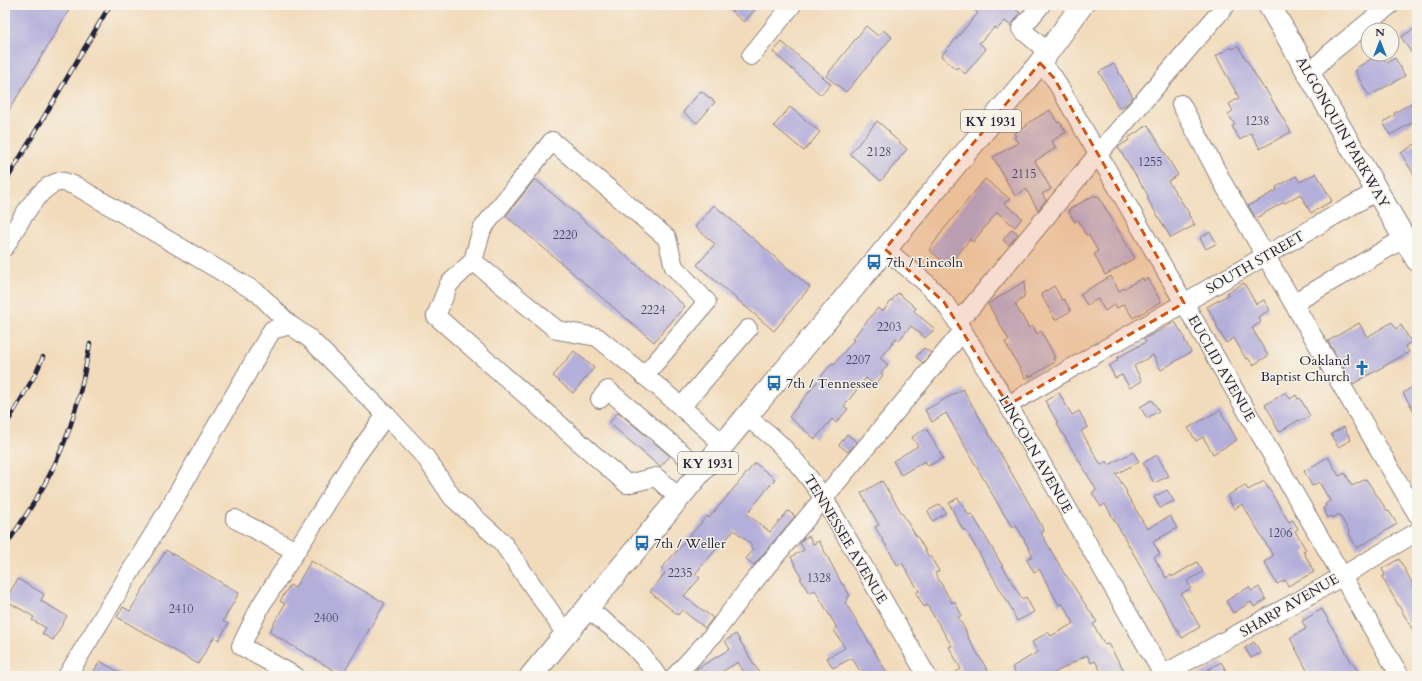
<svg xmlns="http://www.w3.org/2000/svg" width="1422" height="681" viewBox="0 0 1422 681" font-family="Cardo,serif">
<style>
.building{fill:#b4afda}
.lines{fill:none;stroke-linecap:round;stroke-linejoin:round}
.minor-casing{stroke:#8a7e7b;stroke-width:20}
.major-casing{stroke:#8a7e7b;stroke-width:24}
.minor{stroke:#fff;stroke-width:18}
.major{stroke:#fff;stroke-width:22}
.rail-casing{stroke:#22223b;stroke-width:4.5}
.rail{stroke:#f7f3e8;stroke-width:3;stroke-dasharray:9;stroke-linecap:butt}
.marked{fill:#d45411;fill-opacity:0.2;stroke:#d45411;stroke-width:3;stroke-dasharray:8 5;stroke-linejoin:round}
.labels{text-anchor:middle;stroke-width:3;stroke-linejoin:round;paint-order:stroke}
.number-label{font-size:12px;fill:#464563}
.shield{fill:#f7f3e8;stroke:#62616f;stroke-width:1}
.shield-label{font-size:13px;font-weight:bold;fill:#22223b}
.street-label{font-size:14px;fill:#22223b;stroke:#f7f3e8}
.poi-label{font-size:14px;fill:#22223b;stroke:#f7f3e8;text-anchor:start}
</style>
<rect width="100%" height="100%" fill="#f7f3e8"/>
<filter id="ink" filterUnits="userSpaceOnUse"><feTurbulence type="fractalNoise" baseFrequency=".025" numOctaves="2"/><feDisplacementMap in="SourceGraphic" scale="8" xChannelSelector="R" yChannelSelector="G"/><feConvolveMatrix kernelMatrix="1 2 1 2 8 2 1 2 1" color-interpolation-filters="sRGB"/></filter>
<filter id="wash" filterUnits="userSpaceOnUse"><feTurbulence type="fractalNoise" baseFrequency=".012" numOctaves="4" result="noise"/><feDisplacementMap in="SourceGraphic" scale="16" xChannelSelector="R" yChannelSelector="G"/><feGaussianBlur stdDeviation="0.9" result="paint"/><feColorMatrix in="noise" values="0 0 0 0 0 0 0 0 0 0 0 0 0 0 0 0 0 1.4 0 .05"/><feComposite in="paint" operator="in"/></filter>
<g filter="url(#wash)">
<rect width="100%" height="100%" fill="#f2dbbb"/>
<g id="blocks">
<g class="building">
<path d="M 5,5 L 72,5 L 5,117 Z"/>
<path d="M 724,5 L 759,5 L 744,22 Z"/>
<path d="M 969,5 L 1011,5 L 1020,13 L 1011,26 L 1005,21 L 997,29 L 995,27 L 979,43 L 986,49 L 965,74 L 958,67 L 956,69 L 941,56 L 978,13 Z"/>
<path d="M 866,26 L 878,36 L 883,30 L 892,37 L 846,92 L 826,76 Z"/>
<path d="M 1417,27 L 1417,61 L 1401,37 Z"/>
<path d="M 782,42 L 831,84 L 821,95 L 773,52 Z"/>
<path d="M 1238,46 L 1264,89 L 1265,88 L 1291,132 L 1260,149 L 1251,133 L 1240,140 L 1232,126 L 1235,125 L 1228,114 L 1233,111 L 1229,104 L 1239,98 L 1216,56 L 1231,47 L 1232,49 Z"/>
<path d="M 1380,54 L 1387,63 L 1395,58 L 1405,76 L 1369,96 L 1355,71 L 1357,70 L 1356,68 Z"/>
<path d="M 1114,64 L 1133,97 L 1127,104 L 1119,108 L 1099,72 Z"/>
<path d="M 701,91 L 715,102 L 697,123 L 683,112 Z"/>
<path d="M 1417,100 L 1417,120 L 1390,135 L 1383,122 L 1395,115 L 1394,113 Z"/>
<path d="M 790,107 L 820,132 L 804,151 L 774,126 Z"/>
<path d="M 1050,110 L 1058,123 L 1060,122 L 1066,132 L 1052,141 L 1056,148 L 1035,161 L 1051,189 L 1042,194 L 1046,200 L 1038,210 L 1026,189 L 1015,196 L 993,157 L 1018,143 L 1014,137 L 1016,136 L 1014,133 L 1027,126 L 1026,124 Z"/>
<path d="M 877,121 L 890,132 L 889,133 L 907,149 L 881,181 L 850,154 Z"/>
<path d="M 1148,125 L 1178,175 L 1168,181 L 1189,213 L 1188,214 L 1195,225 L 1171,238 L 1147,198 L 1149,197 L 1118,147 L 1129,140 L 1128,138 Z"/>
<path d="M 1417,143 L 1417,180 L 1401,153 Z"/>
<path d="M 1316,173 L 1332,201 L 1311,213 L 1300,194 L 1285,203 L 1284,202 L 1256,218 L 1248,206 L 1277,190 L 1276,187 L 1296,176 L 1300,182 Z"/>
<path d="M 535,179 L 685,306 L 654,342 L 506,216 Z"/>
<path d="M 985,179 L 1010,199 L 1004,203 L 1022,218 L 1015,227 L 997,212 L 973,242 L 970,239 L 949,266 L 929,250 L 944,229 Z"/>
<path d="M 1095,195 L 1096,197 L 1098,196 L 1135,258 L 1105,275 L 1094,254 L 1098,251 L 1088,234 L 1086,235 L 1078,220 L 1075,222 L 1068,210 Z"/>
<path d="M 714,205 L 810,287 L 774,331 L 697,265 L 715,244 L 695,227 Z"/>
<path d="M 1012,229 L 1018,234 L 1009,245 L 1003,240 Z"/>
<path d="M 1210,232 L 1217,243 L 1206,249 L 1200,238 Z"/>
<path d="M 1111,276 L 1119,291 L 1143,278 L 1144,281 L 1148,278 L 1161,302 L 1133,318 L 1124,304 L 1117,308 L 1115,304 L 1105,311 L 1098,299 L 1087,305 L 1080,294 Z"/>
<path d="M 1025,281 L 1024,297 L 1019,300 L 1019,302 L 1015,304 L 1029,328 L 1033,326 L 1037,334 L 1041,331 L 1055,357 L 1053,358 L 1055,362 L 1030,377 L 1029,375 L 1025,378 L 1005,342 L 1009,340 L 988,304 Z"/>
<path d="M 1244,283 L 1256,304 L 1264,300 L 1270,310 L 1258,317 L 1261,322 L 1252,328 L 1268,356 L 1253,365 L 1248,358 L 1246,359 L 1234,338 L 1226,343 L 1216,325 L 1217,324 L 1207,307 L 1228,295 L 1227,293 Z"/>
<path d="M 1054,286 L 1062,300 L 1064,299 L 1071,311 L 1055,320 L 1041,294 Z"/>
<path d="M 898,293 L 916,308 L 914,311 L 917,314 L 935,329 L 925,338 L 911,326 L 899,340 L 896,338 L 880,358 L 888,365 L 881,373 L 883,375 L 875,385 L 866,378 L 844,406 L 848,409 L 836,423 L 832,419 L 815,439 L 789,417 L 832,363 L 834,364 L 854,340 L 852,339 L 878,308 L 881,311 L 882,310 L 883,311 Z"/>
<path d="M 1175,322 L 1185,338 L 1184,339 L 1191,352 L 1161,370 L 1153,355 L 1134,366 L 1142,381 L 1130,388 L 1122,375 L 1115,378 L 1109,366 L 1118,360 L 1117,358 L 1146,342 L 1144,339 Z"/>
<path d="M 1392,322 L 1396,329 L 1401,325 L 1411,342 L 1405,346 L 1409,352 L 1353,384 L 1328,341 L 1359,323 L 1367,337 Z"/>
<path d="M 924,348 L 931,353 L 923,363 L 916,357 Z"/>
<path d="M 574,351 L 594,368 L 573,393 L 553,376 Z"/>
<path d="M 1417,384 L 1417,416 L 1403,393 Z"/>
<path d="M 963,389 L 1034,512 L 1044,531 L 1041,533 L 1048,545 L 1065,575 L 1066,575 L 1097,622 L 1093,624 L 1105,645 L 1108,644 L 1125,672 L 1119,676 L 1104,676 L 1095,661 L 1091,663 L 1087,655 L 1049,676 L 1017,676 L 1012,667 L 1038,652 L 1032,642 L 1048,632 L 1051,636 L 1074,623 L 1062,603 L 1059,605 L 1039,569 L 1034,572 L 1026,559 L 1033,556 L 1016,525 L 1012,527 L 999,506 L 946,413 L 932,422 L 925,410 Z"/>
<path d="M 1286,392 L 1290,399 L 1296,395 L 1298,399 L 1300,398 L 1310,416 L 1300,421 L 1299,420 L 1279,432 L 1274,422 L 1275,421 L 1265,405 Z"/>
<path d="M 1059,393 L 1072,415 L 1079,411 L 1088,427 L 1081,431 L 1101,465 L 1107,461 L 1109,465 L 1133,452 L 1139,462 L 1116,474 L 1127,492 L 1126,493 L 1147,529 L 1170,516 L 1177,528 L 1153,542 L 1160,554 L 1154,557 L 1166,578 L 1171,575 L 1172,577 L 1197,562 L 1203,572 L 1187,581 L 1191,588 L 1181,594 L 1200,627 L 1182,638 L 1105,504 L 1101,507 L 1092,493 L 1096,490 L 1096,489 L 1057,424 L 1058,423 L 1045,401 Z"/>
<path d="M 1152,400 L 1159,411 L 1147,418 L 1140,407 Z"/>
<path d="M 1220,410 L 1237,440 L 1213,454 L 1203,437 L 1196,441 L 1188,428 Z"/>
<path d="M 618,412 L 670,456 L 660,467 L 609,423 Z"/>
<path d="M 1344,427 L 1351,440 L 1338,447 L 1331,434 Z"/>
<path d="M 926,428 L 943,458 L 928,466 L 925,461 L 901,475 L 893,461 L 918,446 L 912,437 Z"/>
<path d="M 847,434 L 857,442 L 848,452 L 839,445 Z"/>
<path d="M 1157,455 L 1169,476 L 1154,483 L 1143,463 Z"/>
<path d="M 1328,457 L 1339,476 L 1345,473 L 1352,486 L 1366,479 L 1388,512 L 1389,511 L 1397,524 L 1357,548 L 1349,534 L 1350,533 L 1339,514 L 1333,518 L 1332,516 L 1328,518 L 1323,508 L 1326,506 L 1325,504 L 1330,501 L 1319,482 L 1312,486 L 1304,471 Z"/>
<path d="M 755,463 L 775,479 L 747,514 L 770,532 L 788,511 L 795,516 L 754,565 L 746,559 L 753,550 L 750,547 L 752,545 L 734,530 L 718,549 L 717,548 L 695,574 L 700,578 L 684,596 L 713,618 L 705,628 L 682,610 L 678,615 L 650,592 L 665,573 L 661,569 L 707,516 L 709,518 Z"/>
<path d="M 882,481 L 916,536 L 917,536 L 929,557 L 930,556 L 939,571 L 935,573 L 952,603 L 954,601 L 962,615 L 958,617 L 967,633 L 966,634 L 991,676 L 950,676 L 961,669 L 949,647 L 952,646 L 927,605 L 924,607 L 916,593 L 919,591 L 902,563 L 898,566 L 884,542 L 875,527 L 879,525 L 861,493 Z"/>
<path d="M 1264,481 L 1289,522 L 1293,520 L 1298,529 L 1295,531 L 1306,550 L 1303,551 L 1314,572 L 1288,586 L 1285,580 L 1277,584 L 1264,562 L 1273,556 L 1261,535 L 1242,504 L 1234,509 L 1227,496 L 1245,485 L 1248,490 Z"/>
<path d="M 1167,490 L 1174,501 L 1160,508 L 1154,497 Z"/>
<path d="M 958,498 L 969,515 L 972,514 L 1022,599 L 1026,597 L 1034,612 L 1017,621 L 1010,606 L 965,529 L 963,530 L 949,503 Z"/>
<path d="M 940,504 L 946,513 L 933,521 L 928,511 Z"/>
<path d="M 809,536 L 813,544 L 819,541 L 842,584 L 843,584 L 850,596 L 847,598 L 848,600 L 845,602 L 889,676 L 863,676 L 852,658 L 833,668 L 827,658 L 845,648 L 834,630 L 837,628 L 815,590 L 809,593 L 800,578 L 802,578 L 791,557 L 804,550 L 800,543 L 803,539 Z"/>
<path d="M 166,550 L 239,593 L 223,621 L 228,624 L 219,640 L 214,637 L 198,664 L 117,617 L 123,607 L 130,611 Z"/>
<path d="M 1399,559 L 1417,592 L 1417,637 L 1382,577 L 1385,575 L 1382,569 Z"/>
<path d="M 311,561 L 385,603 L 342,675 L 269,632 L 285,604 L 280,601 L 290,585 L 295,588 Z"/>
<path d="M 18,579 L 44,594 L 41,601 L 67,616 L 53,640 L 42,634 L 46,628 L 32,620 L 34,617 L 5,600 Z"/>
<path d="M 1249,587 L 1252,591 L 1259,587 L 1266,600 L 1254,607 L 1251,602 L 1233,613 L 1226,601 Z"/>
<path d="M 1322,609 L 1351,661 L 1361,676 L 1310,676 L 1290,638 L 1306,629 L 1302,621 Z"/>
<path d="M 736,634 L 761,676 L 746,676 L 738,662 L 715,676 L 701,676 L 696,669 L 730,649 L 725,641 Z"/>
<path d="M 1254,642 L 1261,653 L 1251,658 L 1245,648 Z"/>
<path d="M 100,661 L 125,676 L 91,676 Z"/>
<path d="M 1221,662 L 1229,676 L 1197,676 Z"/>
</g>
</g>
</g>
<g filter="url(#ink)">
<use href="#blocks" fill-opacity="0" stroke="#8a7e7b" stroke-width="1"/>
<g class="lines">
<defs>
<g id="minor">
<path d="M 1041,5 L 1021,29 L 1048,52"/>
<path d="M 751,56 L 792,5"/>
<path d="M 1040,63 L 1054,78 L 1400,676"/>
<path d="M 1309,74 L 1329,54 L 1390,5"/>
<path d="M 1181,104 L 1224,185 L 1417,514"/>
<path d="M 5,247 C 15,230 40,179 64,182 C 68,183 73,185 76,186 L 258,293 L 290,325 L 309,338 L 386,415 L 426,458 L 452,497 L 502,542 L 566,634"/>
<path d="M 885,249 L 926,283 L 944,302 L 956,320 L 1008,405 L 1164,676"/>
<path d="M 473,261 L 557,330 L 597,337 L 662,390 L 723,444"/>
<path d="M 1294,303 L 1405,238"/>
<path d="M 956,320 L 968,311 L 1098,154 L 1226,5"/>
<path d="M 644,376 L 707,302 L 674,267 L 667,238 L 552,141 L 482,229 L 473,261 L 449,284 L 436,316 L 627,484 L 656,477 L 679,498"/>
<path d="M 600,399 L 608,390 L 702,470"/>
<path d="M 1008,405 L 1377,191"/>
<path d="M 681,407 L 748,329"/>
<path d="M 746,417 C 754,423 763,429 771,436 C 792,455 809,477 825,500 L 927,676"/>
<path d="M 235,519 L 296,551"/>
<path d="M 587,609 C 614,628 640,648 657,676"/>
<path d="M 67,676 L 165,515 L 272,330 L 290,325"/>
<path d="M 295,676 L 241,646 L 261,605 L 323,509 L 354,459 L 386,415"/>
<path d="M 675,676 L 713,635 L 751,585 L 963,331"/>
<path d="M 1160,676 L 1322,588 L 1417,532"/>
</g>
<g id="major">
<path d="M 1269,5 L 1417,260"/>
<path d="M 531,676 L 1040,63 L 1082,5"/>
</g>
</defs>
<use href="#minor" class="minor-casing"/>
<use href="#major" class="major-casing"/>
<use href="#minor" class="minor"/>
<use href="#major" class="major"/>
<defs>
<g id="rail">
<path d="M 5,183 L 110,5"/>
<path d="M 5,427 L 36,373 L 43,357"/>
<path d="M 5,547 C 24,518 45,488 59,455 C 75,420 83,382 90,344"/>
</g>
</defs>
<use href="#rail" class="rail-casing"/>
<use href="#rail" class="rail"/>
</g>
</g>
<path class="marked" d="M 1040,63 L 1054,78 L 1184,303 L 1008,405 L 944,302 L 885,249 Z"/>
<defs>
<symbol id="bus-bare" viewBox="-9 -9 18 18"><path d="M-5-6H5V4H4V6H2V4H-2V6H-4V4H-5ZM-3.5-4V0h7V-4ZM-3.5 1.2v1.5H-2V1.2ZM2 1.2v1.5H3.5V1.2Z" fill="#1f6fb2" stroke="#f7f3e8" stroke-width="2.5" paint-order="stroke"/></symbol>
<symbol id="church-bare" viewBox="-9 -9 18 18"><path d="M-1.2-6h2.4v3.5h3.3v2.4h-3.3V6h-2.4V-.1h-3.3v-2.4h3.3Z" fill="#1f6fb2" stroke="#f7f3e8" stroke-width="2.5" paint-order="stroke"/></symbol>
</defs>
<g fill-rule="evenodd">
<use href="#bus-bare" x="863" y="251" width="22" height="22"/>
<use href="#church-bare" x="1351" y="357" width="22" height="22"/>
<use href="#bus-bare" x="763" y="372" width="22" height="22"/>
<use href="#bus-bare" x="631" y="532" width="22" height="22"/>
</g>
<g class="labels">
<g class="number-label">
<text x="1257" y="125">1238</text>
<text x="879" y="156">2128</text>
<text x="1150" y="166">1255</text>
<text x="1024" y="178">2115</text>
<text x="565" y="239">2220</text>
<text x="653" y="314">2224</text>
<text x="889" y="331">2203</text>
<text x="858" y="364">2207</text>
<text x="1280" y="537">1206</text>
<text x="680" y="577">2235</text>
<text x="819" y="582">1328</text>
<text x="181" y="613">2410</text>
<text x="326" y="622">2400</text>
</g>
<g class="shield">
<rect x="961" y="110" width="60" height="22" rx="3"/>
<rect x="678" y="452" width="60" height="22" rx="3"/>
</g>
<g class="shield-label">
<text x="991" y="126">KY 1931</text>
<text x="708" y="468">KY 1931</text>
</g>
<g class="street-label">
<text transform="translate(1343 132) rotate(60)" y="5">ALGONQUIN PARKWAY</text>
<text transform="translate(1255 262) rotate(-30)" y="5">SOUTH STREET</text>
<text transform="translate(1222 368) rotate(60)" y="5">EUCLID AVENUE</text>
<text transform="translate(1036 454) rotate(60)" y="5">LINCOLN AVENUE</text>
<text transform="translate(846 539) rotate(59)" y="5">TENNESSEE AVENUE</text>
<text transform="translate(1289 605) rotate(-30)" y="5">SHARP AVENUE</text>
</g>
<g class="poi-label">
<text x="886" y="267">7th / Lincoln</text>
<text x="1350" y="365" text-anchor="end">Oakland<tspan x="1350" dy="16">Baptist Church</tspan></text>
<text x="786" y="388">7th / Tennessee</text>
<text x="654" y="548">7th / Weller</text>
</g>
</g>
<rect width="1422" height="681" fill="none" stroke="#f7f3e8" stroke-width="20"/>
<g transform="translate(1380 42)"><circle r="19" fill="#f7f3e8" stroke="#a29fa3"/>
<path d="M0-3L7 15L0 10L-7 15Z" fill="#1f6fb2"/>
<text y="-6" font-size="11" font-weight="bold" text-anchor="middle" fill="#22223b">N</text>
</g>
</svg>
